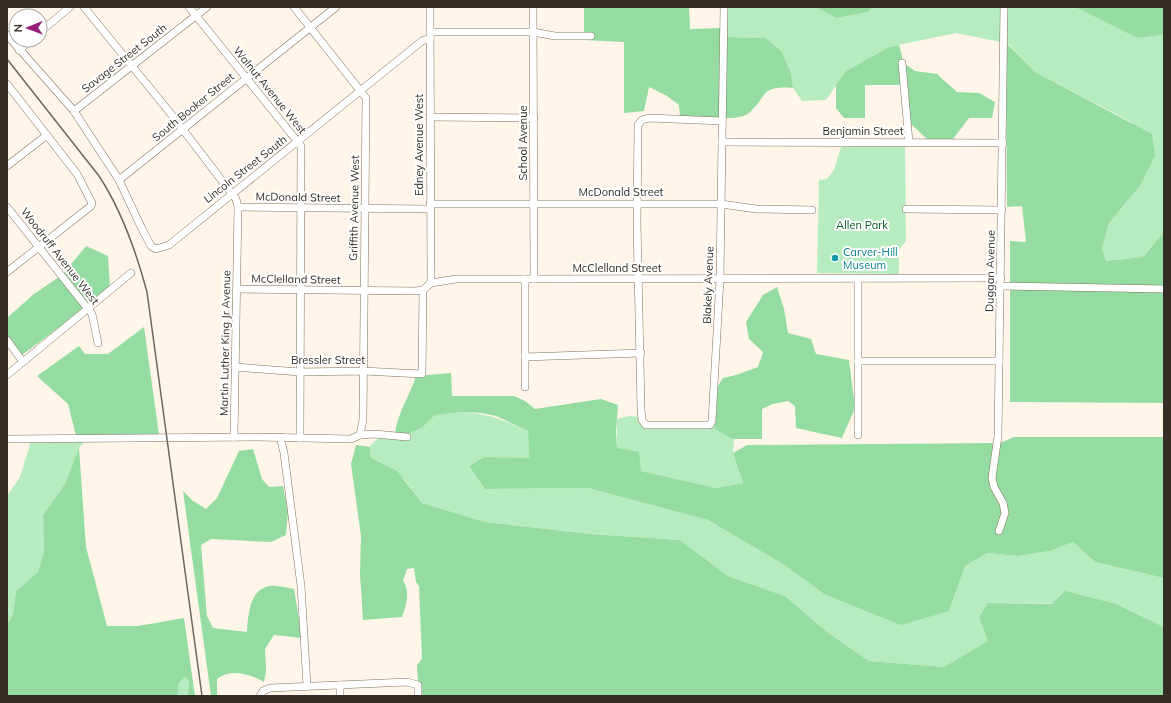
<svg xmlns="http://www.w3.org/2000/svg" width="1171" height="703" viewBox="0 0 1171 703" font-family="Mulish,sans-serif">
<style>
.green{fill:#b6ecbf}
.forest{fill:#94dca1}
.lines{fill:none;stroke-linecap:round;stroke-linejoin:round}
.minor-casing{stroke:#807260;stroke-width:8}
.minor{stroke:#fff;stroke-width:7}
.rail{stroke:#6d665d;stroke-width:1.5}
.culture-dot{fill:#0f9aa8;stroke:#fff;stroke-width:1.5}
.labels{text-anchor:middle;stroke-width:4;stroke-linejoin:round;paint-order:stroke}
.street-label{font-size:11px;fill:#332d25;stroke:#fff}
.park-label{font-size:11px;fill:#045925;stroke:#fff}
.culture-label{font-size:11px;fill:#0d838f;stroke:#fff;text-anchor:start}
</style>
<rect width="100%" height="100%" fill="#fff5e8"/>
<g class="green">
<path d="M 727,7 L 816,7 L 836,18 L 868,12 L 873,7 L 1001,7 L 1001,42 L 956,33 L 889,47 L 846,71 L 826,100 L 802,101 L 793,88 L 791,73 L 782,52 L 766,38 L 727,37 Z"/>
<path d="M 1007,7 L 1075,7 L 1137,38 L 1164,35 L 1164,232 L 1143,257 L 1106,261 L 1102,248 L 1109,223 L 1139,187 L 1131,122 L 1035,72 L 1007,43 Z"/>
<path d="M 905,146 L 906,241 L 899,250 L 899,274 L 817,273 L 819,180 L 827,179 L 834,170 L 841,147 Z"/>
<path d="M 462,412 C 490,414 503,420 528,431 L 529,458 L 484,457 L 469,466 L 485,489 L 588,488 L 708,520 L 786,566 L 824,594 L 949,611 L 965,566 L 987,553 L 1018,556 L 1050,551 L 1073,542 L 1095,562 L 1164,578 L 1164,627 L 1116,604 L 988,603 L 979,617 L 989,641 L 944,667 L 869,661 L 827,632 L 785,596 L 728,576 L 680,540 L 590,534 L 485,522 L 422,503 L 404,479 L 371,458 L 370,446 L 378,438 L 410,440 L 410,435 L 405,435 L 422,428 L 435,415 Z"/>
<path d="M 629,416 L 639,417 L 642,425 L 715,422 L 734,439 L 733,453 L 743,483 L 716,488 L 641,471 L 617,448 L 617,419 Z"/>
<path d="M 31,441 L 85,441 L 79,448 L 65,484 L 43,515 L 44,552 L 38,572 L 16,591 L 13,615 L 7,625 L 7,496 L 20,477 Z"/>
<path d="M 185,677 L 189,681 L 188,696 L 178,696 L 178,684 Z"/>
</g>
<g class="forest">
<path d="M 584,7 L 689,7 L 690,29 L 721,28 L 720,118 L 680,116 L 679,105 L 667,96 L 649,87 L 644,111 L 624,113 L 624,42 L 584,40 L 584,38 L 593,38 L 594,34 L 584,33 Z"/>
<path d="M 816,7 L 873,7 L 868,12 L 836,18 Z"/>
<path d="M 1075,7 L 1163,7 L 1164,35 L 1137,38 Z"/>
<path d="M 726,29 L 727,37 L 766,38 L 782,52 L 791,73 L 793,88 C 761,85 768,95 750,112 C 744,118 733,118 725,118 Z"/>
<path d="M 1006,43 L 1035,72 L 1152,134 L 1155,156 L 1139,187 L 1109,223 L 1102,248 L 1106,261 L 1143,257 L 1164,232 L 1164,287 L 1010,284 L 1010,241 L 1026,242 L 1022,206 L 1007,207 Z"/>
<path d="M 899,45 L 903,60 L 899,61 L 901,85 L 865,85 L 865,118 L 844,118 L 836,108 L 836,85 L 846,71 L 889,47 Z"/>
<path d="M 905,64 L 915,71 L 937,74 L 957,92 L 979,93 L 995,102 L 992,118 L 969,118 L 953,139 L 928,140 L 909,122 Z"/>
<path d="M 86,246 L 108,256 L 110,288 L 89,305 L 63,274 Z"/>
<path d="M 59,277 L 85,308 L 22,355 L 7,335 L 8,317 L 34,294 Z"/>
<path d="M 777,287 L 784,309 L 788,333 L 811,339 L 816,354 L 849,360 L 855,408 L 842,438 L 796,428 L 795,406 L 788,401 L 773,404 L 762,409 L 762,439 L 733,439 L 715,429 L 718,386 L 723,378 L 736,375 L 758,367 L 763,352 L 749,339 L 746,322 L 763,295 Z"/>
<path d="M 1010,289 L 1164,292 L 1164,403 L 1010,402 Z"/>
<path d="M 144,327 L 159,435 L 76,436 L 68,404 L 37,376 L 79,346 L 85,354 L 108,354 Z"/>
<path d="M 451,373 L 452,396 L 514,396 L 525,401 L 535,409 L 601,399 L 618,405 L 616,431 L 617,448 L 639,452 L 641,471 L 716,488 L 743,483 L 733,453 L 747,445 L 994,443 L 989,483 L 1000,503 L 1002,513 L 996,533 L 1001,534 L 1008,513 L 1005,502 L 995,482 L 1000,443 L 1014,437 L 1164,437 L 1164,578 L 1095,562 L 1073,542 L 1050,551 L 1018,556 L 987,553 L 965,566 L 949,611 L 901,625 L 824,594 L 786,566 L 708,520 L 588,488 L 485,489 L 469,466 L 484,457 L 529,458 L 528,431 L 496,416 L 482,413 L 462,412 L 435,415 L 422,428 L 407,434 L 395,434 C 397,414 410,395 416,376 Z"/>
<path d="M 356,445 L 370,447 L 371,458 L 397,471 L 422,503 L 485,522 L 590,534 L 680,540 L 728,576 L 785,596 L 827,632 L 869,661 L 944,667 L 988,641 L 979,617 L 988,603 L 1052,604 L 1065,591 L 1116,604 L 1164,627 L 1164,696 L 421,696 L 422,684 L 418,683 L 417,665 L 422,659 L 419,586 L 416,582 L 414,568 L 407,569 L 403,581 C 411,592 406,606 402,617 L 363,620 L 360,574 L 361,536 L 351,464 Z"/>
<path d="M 79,448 L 86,547 L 107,626 L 138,626 L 184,618 L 195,696 L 188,696 L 189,681 L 185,677 L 178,684 L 178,696 L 7,696 L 7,625 L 13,615 L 16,591 L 38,572 L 44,552 L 43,515 L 65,484 Z"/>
<path d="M 253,449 L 262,479 L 269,487 L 283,486 L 288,512 L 286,535 L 271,542 L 211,539 L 201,545 L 207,616 L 213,628 L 247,632 C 248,616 249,589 270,586 C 277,585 287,588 294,589 L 302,638 L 274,635 L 265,649 L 266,671 L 264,682 C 250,674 231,668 217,679 L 217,696 L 211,696 L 183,491 L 193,501 L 206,509 L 217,498 L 239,451 Z"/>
</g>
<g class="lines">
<defs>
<g id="minor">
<path d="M 84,7 L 171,114 L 236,199 L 238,207 L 234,437"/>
<path d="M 189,7 L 301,146 L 300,438"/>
<path d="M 294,7 L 366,98 L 363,420 L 360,435"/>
<path d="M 430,7 L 431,283"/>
<path d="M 533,7 L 534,279"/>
<path d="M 40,32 L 70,7"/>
<path d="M 430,32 L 533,32 L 555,36 L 591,36"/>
<path d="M 7,35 L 74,111 L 119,180 L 142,229 L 151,246 L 156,249 L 169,245 L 422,41 L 430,38"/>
<path d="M 19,50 L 31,40"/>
<path d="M 902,63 L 909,142"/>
<path d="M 7,84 L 77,174 L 92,203 L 91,206 L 7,272"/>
<path d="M 74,111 L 207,7"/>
<path d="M 430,117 L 534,118"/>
<path d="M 722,121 L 649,118 L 642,120 L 638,125 L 637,222 L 641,409 L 642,420 L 646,425 L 710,425 L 712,421 L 720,279 L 724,7"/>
<path d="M 722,142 L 1003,143"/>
<path d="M 7,166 L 47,135"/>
<path d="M 119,180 L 336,7"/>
<path d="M 430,204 L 721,204 L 756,209 L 812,210"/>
<path d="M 7,207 L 92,314 L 98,343"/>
<path d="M 238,207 L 430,209"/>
<path d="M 906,209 L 1002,210"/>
<path d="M 1001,286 L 1164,289"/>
<path d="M 237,289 L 416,291 L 423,290 L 431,283 L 456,279 L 1001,278"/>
<path d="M 7,340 L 23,362"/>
<path d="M 525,357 L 641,353"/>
<path d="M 858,361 L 999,361"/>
<path d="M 235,367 L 300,372 L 363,371 L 422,374 L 423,290"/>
<path d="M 7,375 L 131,273"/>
<path d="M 525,387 L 525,279"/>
<path d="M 858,435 L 858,279"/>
<path d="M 280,437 L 284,453 L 301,586 L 307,686"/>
<path d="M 7,439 L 257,437 L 351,439 L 360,435 L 375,434 L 407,437"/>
<path d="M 999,531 L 1005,513 L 1003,503 L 994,487 L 992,478 L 998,436 L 1004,7"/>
<path d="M 260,696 L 263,691 L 270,688 L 407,682 L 418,685 L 418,696"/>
<path d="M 340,696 L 340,685"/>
</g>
</defs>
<use href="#minor" class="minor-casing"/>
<use href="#minor" class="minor"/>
<path class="rail" d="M 7,59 L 99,176 C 122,211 136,251 147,292 L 202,696"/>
</g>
<circle class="culture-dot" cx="835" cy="258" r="4"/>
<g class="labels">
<g class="street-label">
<text transform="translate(124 58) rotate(-38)" y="4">Savage Street South</text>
<text transform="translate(270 90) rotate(51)" y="4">Walnut Avenue West</text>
<text transform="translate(193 107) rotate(-39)" y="4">South Booker Street</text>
<text x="863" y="135">Benjamin Street</text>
<text transform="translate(523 143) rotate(-90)" y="4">School Avenue</text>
<text transform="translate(419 145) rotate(-90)" y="4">Edney Avenue West</text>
<text transform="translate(245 169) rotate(-38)" y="4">Lincoln Street South</text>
<text x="621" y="196">McDonald Street</text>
<text transform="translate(298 197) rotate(1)" y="4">McDonald Street</text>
<text transform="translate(354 208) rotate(-89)" y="4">Griffith Avenue West</text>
<text transform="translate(60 256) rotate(52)" y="4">Woodruff Avenue West</text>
<text x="617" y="272">McClelland Street</text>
<text transform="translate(990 271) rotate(-89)" y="4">Duggan Avenue</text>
<text transform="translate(296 279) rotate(1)" y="4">McClelland Street</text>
<text transform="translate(708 285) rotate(-88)" y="4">Blakely Avenue</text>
<text transform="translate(225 343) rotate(-89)" y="4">Martin Luther King Jr Avenue</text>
<text x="328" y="364">Bressler Street</text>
</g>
<g class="park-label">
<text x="862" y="229">Allen Park</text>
</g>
<g class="culture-label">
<text x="843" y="256">Carver-Hill<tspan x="843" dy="13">Museum</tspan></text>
</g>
</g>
<rect width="1171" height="703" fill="none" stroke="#332d25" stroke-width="16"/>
<g transform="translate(28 28) rotate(269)"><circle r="19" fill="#ffffff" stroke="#adaba8"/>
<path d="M0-3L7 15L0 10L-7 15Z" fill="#961c76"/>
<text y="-6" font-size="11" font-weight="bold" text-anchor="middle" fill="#332d25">N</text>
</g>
</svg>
